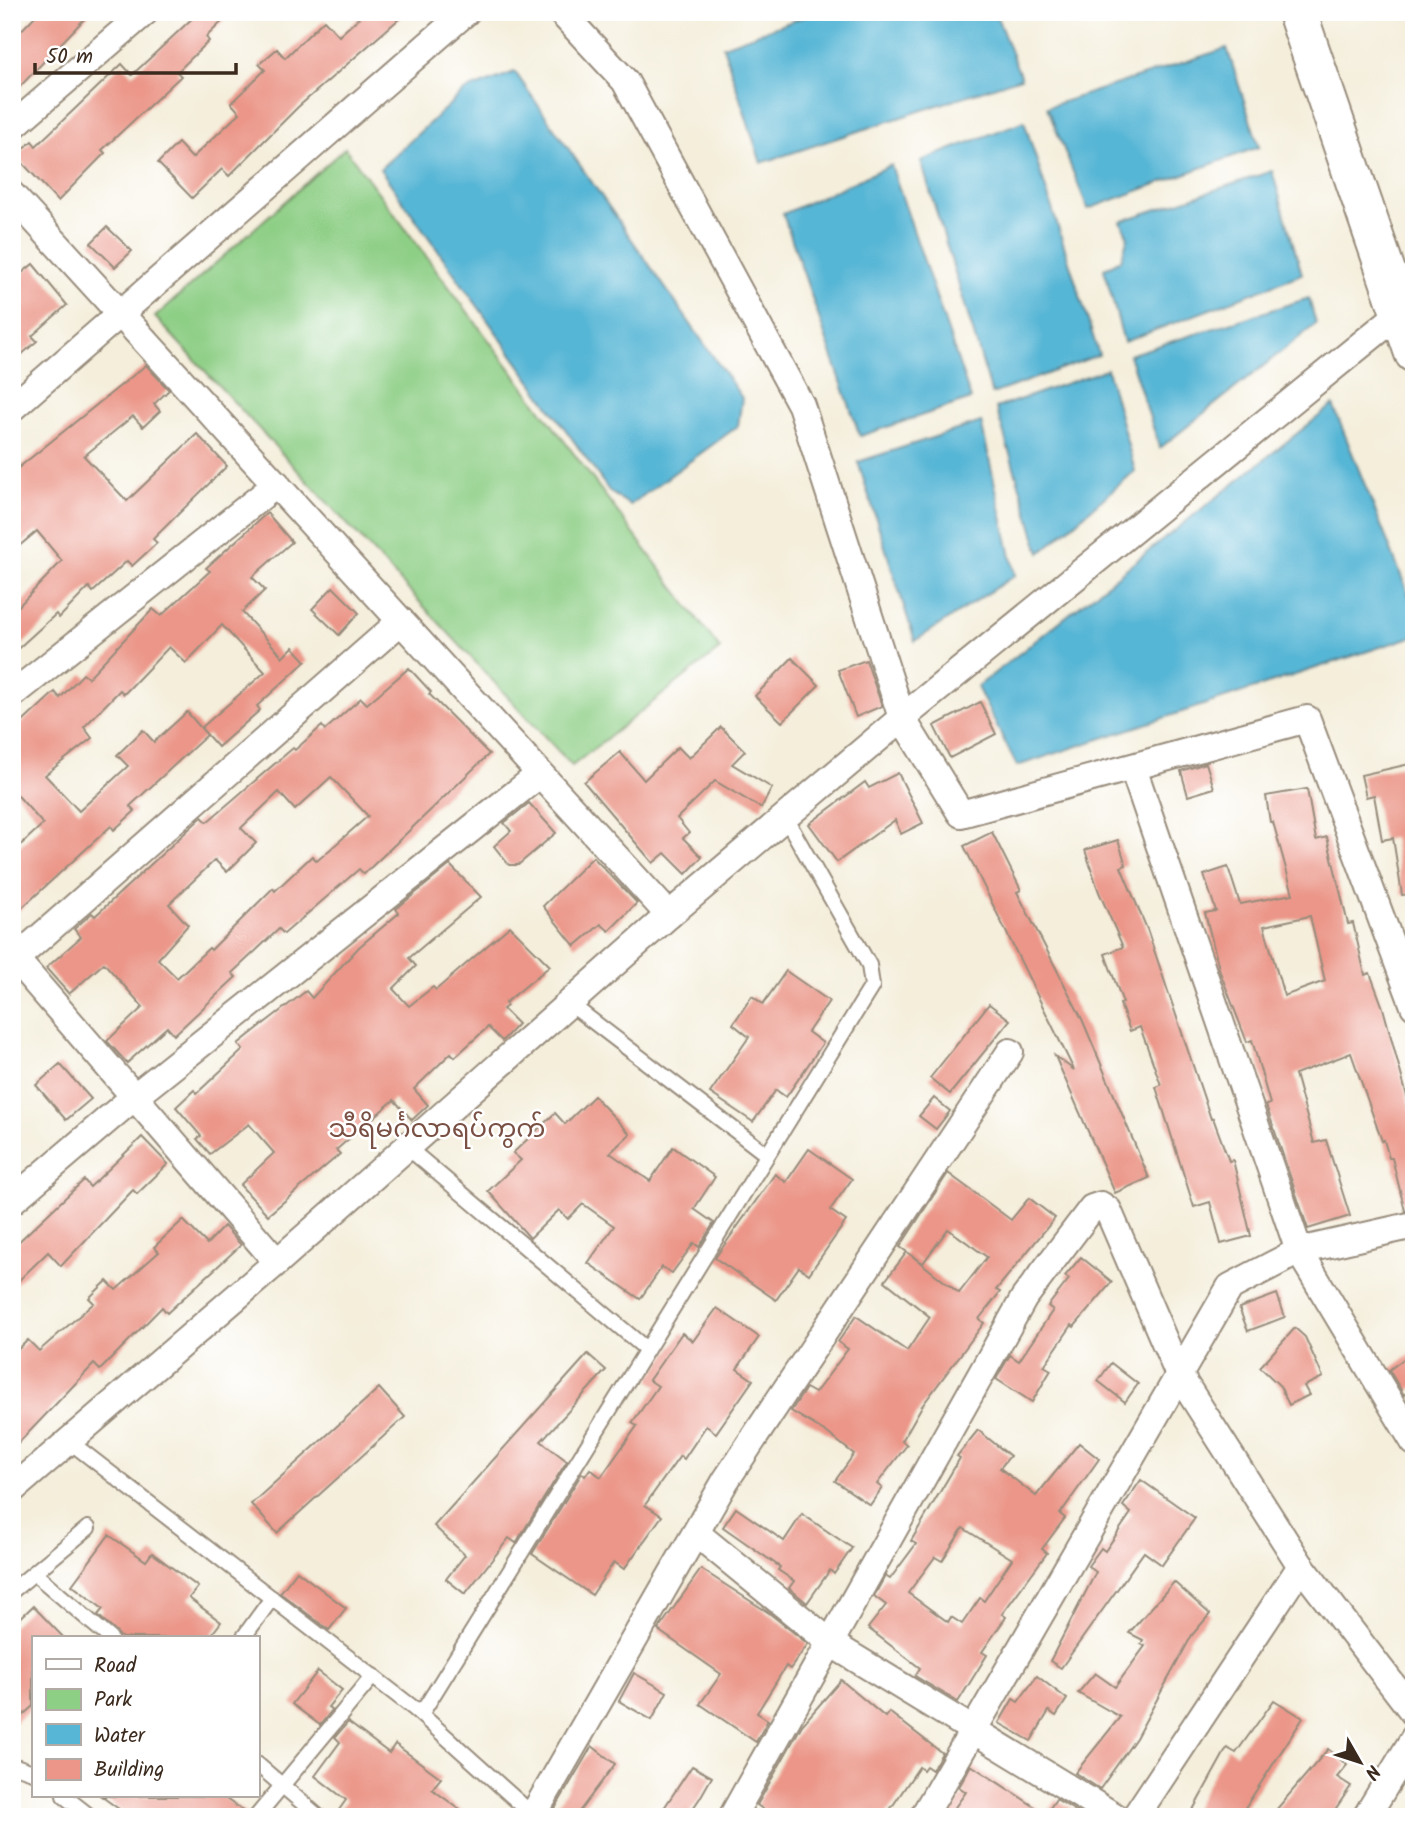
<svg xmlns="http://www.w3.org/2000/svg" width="1426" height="1829" viewBox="0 0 1426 1829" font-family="Kalam,'Noto Sans Myanmar',sans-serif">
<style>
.green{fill:#8ecf86;stroke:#647c52;stroke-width:2}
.water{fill:#57b6d5;stroke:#49707a;stroke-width:2}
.building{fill:#eb9688;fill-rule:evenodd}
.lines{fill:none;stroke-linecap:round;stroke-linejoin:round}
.service-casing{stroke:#988c7c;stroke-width:18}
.minor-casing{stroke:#988c7c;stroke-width:30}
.secondary-casing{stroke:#988c7c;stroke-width:42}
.service{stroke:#fff;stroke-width:14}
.minor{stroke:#fff;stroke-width:26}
.secondary{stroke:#fff;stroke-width:38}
.labels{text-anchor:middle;stroke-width:5;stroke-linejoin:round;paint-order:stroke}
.quarter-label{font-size:26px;fill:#795043;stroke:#fff}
</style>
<rect width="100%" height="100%" fill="#fff"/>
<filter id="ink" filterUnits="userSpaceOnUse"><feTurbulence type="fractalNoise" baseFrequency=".0143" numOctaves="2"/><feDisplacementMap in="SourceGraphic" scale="14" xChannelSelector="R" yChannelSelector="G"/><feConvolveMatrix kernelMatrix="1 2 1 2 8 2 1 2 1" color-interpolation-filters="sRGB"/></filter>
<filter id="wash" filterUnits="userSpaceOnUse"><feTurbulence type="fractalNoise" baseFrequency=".00686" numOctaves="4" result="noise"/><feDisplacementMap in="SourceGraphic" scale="28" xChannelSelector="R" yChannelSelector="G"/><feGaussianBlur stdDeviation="1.57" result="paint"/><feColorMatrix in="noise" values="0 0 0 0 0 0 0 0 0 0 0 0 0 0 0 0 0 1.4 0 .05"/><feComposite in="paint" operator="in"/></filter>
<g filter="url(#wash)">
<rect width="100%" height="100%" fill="#f4eedb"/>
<path class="green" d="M 345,148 L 720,649 L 572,766 L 155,317 Z"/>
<g class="water">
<path d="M 817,12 L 995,12 L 1021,78 L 761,163 L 723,46 Z"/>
<path d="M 1227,48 L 1259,147 L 1088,209 L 1047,107 Z"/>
<path d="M 515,72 L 742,398 L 738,426 L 630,505 L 610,492 L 380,169 L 464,91 Z"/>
<path d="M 1024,121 L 1099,355 L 992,394 L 921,161 Z"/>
<path d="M 891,165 L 971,399 L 860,436 L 783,214 Z"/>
<path d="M 1272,171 L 1302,274 L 1124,342 L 1104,269 L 1121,260 L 1128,237 L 1121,221 Z"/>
<path d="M 1309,298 L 1316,324 L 1160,448 L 1129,355 Z"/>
<path d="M 1107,369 L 1135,471 L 1040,553 L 996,408 Z"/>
<path d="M 1333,405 L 1414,608 L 1414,636 L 1017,766 L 977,687 Z"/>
<path d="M 981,422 L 1015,575 L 915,641 L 858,462 Z"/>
</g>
<g id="blocks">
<g class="building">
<path d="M 39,12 L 91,12 L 12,95 L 12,40 Z"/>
<path d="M 199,12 L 232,12 L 206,37 L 209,41 L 177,72 L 181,76 L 102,150 L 105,153 L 58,201 L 16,156 L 32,141 L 36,146 L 122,64 L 132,75 Z"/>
<path d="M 365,12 L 407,12 L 298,107 L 229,176 L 222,169 L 192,198 L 158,163 L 178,143 L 192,158 L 240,113 L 231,103 L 265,70 L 259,64 L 277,49 L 285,58 L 324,20 L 339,36 Z"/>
<path d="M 107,227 L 132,251 L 115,267 L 91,243 Z"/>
<path d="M 33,264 L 67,305 L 32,336 L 37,341 L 12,363 L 12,281 Z"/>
<path d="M 146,365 L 169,390 L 154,404 L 160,411 L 143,427 L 133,416 L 84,456 L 127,501 L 197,434 L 227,466 L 153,539 L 157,543 L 132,566 L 127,561 L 93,592 L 89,587 L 59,618 L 56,614 L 12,654 L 12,613 L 62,561 L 37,531 L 12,552 L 12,473 Z"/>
<path d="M 267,513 L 292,542 L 252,577 L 265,590 L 242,612 L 283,657 L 293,647 L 306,661 L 257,706 L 260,710 L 218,747 L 201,728 L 265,672 L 222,625 L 186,663 L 169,647 L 124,694 L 120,690 L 84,727 L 92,738 L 45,775 L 79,811 L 128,766 L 117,755 L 143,730 L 154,742 L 187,712 L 207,735 L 130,806 L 135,811 L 114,830 L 111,826 L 12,917 L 12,853 L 43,824 L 12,789 L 12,732 L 55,692 L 60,698 L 83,674 L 88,678 L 153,609 L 161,616 L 210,571 L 206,568 Z"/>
<path d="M 333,587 L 359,613 L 339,635 L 312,609 Z"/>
<path d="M 792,658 L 819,685 L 782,722 L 755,696 Z"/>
<path d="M 866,660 L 882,706 L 856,717 L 838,670 Z"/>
<path d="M 409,668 L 431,692 L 429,694 L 489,754 L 364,874 L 359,869 L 284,934 L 279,929 L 232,973 L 236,977 L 174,1035 L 167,1027 L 127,1063 L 107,1041 L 143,1007 L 104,963 L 69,994 L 46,968 L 81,937 L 74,929 L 92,913 L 95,916 L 202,817 L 207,822 L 293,748 L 295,750 L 322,726 L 325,730 L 361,698 L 367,704 ZM 331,777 L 368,816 L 317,861 L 312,856 L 275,891 L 273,888 L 211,950 L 209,948 L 177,978 L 158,959 L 188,925 L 169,904 L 215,860 L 227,872 L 256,843 L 241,828 L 279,792 L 295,810 Z"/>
<path d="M 980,702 L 996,734 L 950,758 L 934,726 Z"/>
<path d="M 721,727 L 745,751 L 732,764 L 772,788 L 761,808 L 715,781 L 677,818 L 689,833 L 683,838 L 702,857 L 686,874 L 665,853 L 653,863 L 584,782 L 620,752 L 644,780 L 678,747 L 689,758 Z"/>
<path d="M 1206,763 L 1214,788 L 1188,796 L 1181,771 Z"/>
<path d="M 1414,763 L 1414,894 L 1402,895 L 1393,838 L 1382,840 L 1374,795 L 1366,797 L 1361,775 Z"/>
<path d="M 898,773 L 923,823 L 901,834 L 895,820 L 837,862 L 809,824 L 865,782 L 869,788 Z"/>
<path d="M 1307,789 L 1316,840 L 1327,837 L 1348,924 L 1353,923 L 1365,975 L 1370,973 L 1383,1008 L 1414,1122 L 1414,1210 L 1405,1211 L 1392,1158 L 1389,1158 L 1384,1140 L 1382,1141 L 1351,1053 L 1295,1074 L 1314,1143 L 1326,1140 L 1350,1216 L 1308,1229 L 1266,1105 L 1270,1104 L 1252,1040 L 1247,1042 L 1220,972 L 1205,913 L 1216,911 L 1204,875 L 1228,867 L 1240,904 L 1293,894 L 1273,822 L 1270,822 L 1266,796 ZM 1310,916 L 1325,981 L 1284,996 L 1264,926 Z"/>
<path d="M 529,803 L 556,833 L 518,865 L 509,865 L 494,846 L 511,831 L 504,823 Z"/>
<path d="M 992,832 L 1021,890 L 1017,892 L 1082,1019 L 1149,1178 L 1115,1193 L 1055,1056 L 1074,1070 L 964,846 Z"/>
<path d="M 1118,840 L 1126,865 L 1121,867 L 1147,929 L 1211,1119 L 1213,1118 L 1229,1161 L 1233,1160 L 1251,1236 L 1221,1244 L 1210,1202 L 1194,1207 L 1156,1087 L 1161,1085 L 1140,1027 L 1130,1031 L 1120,1004 L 1123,1003 L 1105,954 L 1123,947 L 1099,892 L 1085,850 Z"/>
<path d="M 593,857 L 637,903 L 609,931 L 601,924 L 575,946 L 543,906 Z"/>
<path d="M 450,865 L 481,897 L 409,958 L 416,966 L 393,989 L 409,1006 L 433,987 L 436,990 L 510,926 L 550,966 L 505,1003 L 507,1006 L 503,1009 L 518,1024 L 502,1041 L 488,1027 L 455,1057 L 451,1053 L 414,1089 L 428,1105 L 412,1120 L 394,1100 L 336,1150 L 340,1154 L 268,1215 L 240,1185 L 274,1153 L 249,1124 L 210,1154 L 197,1139 L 201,1136 L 176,1107 L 194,1090 L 197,1093 L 243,1050 L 238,1044 L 262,1025 L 306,991 L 312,998 L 359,947 L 399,913 L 396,909 Z"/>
<path d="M 786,971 L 829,1001 L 808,1032 L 823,1043 L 786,1097 L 776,1090 L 753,1122 L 710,1093 L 749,1037 L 733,1024 L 752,996 L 763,1004 Z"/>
<path d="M 989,1004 L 1010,1020 L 950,1094 L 930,1078 Z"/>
<path d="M 60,1064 L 91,1099 L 66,1120 L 36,1085 Z"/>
<path d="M 594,1096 L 630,1134 L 610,1153 L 650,1181 L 673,1147 L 715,1177 L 694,1209 L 714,1223 L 699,1247 L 694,1243 L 672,1273 L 662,1267 L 640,1299 L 588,1263 L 614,1226 L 583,1204 L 568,1219 L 559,1210 L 530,1238 L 488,1191 L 521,1160 L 513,1153 L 555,1113 L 565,1124 Z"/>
<path d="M 934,1098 L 950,1111 L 936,1129 L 919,1116 Z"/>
<path d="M 142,1137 L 168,1164 L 137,1194 L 133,1190 L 61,1266 L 48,1252 L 12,1287 L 12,1248 L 84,1180 L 90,1187 Z"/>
<path d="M 809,1149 L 852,1179 L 830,1210 L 846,1221 L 809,1274 L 799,1267 L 776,1300 L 715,1258 L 775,1174 L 786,1182 Z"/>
<path d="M 948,1173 L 1011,1220 L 1029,1198 L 1055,1218 L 996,1290 L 1000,1292 L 979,1319 L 984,1323 L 922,1406 L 902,1441 L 907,1445 L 877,1484 L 882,1488 L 870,1505 L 835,1481 L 854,1454 L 826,1432 L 791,1411 L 806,1388 L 815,1393 L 848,1349 L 838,1342 L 856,1316 L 907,1351 L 930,1317 L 885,1281 L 907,1252 L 959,1293 L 987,1257 L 948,1229 L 923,1263 L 900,1247 Z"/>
<path d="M 183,1220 L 207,1244 L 224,1226 L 241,1245 L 167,1313 L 162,1307 L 100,1370 L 94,1364 L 12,1450 L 12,1355 L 28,1340 L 39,1351 L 94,1303 L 89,1298 L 107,1281 L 116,1290 L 159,1252 L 154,1247 Z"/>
<path d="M 1081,1257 L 1112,1282 L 1074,1327 L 1072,1325 L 1044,1366 L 1051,1370 L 1032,1402 L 996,1379 L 1010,1355 L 1019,1361 L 1053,1310 L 1048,1306 L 1069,1279 L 1065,1276 Z"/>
<path d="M 1277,1294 L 1285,1317 L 1248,1331 L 1239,1308 Z"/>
<path d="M 717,1308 L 759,1337 L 737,1369 L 753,1380 L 716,1433 L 706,1426 L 684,1459 L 680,1456 L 645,1505 L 662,1516 L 624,1569 L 614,1562 L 592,1595 L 532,1554 L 582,1473 L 585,1476 L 590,1469 L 601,1477 L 637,1426 L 632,1423 L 658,1386 L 649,1380 L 682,1333 L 693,1341 Z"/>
<path d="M 1295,1328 L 1305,1337 L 1323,1377 L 1304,1386 L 1309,1395 L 1289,1405 L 1280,1386 L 1260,1367 Z"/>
<path d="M 1414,1351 L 1414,1387 L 1404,1395 L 1389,1370 Z"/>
<path d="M 588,1354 L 606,1370 L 541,1441 L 567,1461 L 516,1543 L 509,1538 L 465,1594 L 446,1579 L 465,1555 L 434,1526 Z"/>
<path d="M 1111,1363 L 1138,1384 L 1125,1402 L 1098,1381 Z"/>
<path d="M 379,1388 L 405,1417 L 277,1533 L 251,1504 Z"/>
<path d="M 978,1430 L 1010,1456 L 1000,1468 L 1036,1496 L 1079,1443 L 1099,1459 L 1060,1514 L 1065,1518 L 1042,1549 L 1047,1553 L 1002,1614 L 1006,1617 L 982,1652 L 987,1655 L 958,1702 L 915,1676 L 920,1668 L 868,1628 L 886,1605 L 874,1596 L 885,1576 L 890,1579 L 916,1544 L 911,1541 L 960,1458 L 957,1456 ZM 963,1528 L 1012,1559 L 984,1601 L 980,1598 L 962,1624 L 951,1617 L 948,1622 L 908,1593 L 935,1557 L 942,1561 Z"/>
<path d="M 1141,1480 L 1195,1518 L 1162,1565 L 1144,1552 L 1061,1668 L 1050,1661 L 1096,1572 L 1088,1566 L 1101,1548 L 1105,1551 L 1131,1513 L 1123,1506 Z"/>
<path d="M 736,1508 L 784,1541 L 802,1514 L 852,1548 L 834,1574 L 830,1570 L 807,1603 L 789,1588 L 794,1581 L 778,1570 L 780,1567 L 723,1527 Z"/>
<path d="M 109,1535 L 146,1561 L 152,1553 L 198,1587 L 189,1598 L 221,1622 L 209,1638 L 122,1638 L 98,1615 L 103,1609 L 72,1585 Z"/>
<path d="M 701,1569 L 769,1613 L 808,1644 L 790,1669 L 786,1666 L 757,1713 L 768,1720 L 756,1742 L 700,1704 L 721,1674 L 658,1630 Z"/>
<path d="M 297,1571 L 346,1608 L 329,1630 L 280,1593 Z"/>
<path d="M 1174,1582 L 1210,1614 L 1192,1635 L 1136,1738 L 1100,1789 L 1075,1773 L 1120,1717 L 1078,1693 L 1095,1673 L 1115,1687 L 1145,1646 L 1141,1644 L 1143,1640 L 1129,1633 Z"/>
<path d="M 33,1606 L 64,1638 L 33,1638 L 33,1706 L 12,1725 L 12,1626 Z"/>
<path d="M 318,1671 L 342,1690 L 328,1707 L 332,1710 L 320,1725 L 292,1704 Z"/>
<path d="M 634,1673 L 667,1692 L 652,1720 L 619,1701 Z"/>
<path d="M 1037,1676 L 1067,1699 L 1056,1716 L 1049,1711 L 1031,1741 L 999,1723 L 1013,1699 L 1018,1702 Z"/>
<path d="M 841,1680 L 885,1717 L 889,1712 L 942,1753 L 932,1770 L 926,1766 L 923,1770 L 919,1767 L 885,1817 L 774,1817 L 757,1805 L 802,1725 Z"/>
<path d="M 1274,1700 L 1303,1718 L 1239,1817 L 1189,1817 L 1227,1748 L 1236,1753 Z"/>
<path d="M 348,1722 L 389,1753 L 395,1744 L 441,1778 L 432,1789 L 470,1817 L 334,1817 L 346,1800 L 315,1776 L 340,1742 L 335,1737 Z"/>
<path d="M 592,1746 L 615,1764 L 575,1817 L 550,1817 Z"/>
<path d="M 1328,1749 L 1347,1765 L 1337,1777 L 1351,1786 L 1330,1817 L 1270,1817 Z"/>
<path d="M 971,1765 L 1046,1814 L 1056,1799 L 1082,1815 L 948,1817 L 966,1792 L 959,1787 Z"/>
<path d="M 692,1766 L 712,1777 L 700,1798 L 687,1817 L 658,1817 Z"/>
<path d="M 101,1796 L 222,1796 L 247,1814 L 247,1817 L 130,1817 Z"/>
</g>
</g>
</g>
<g filter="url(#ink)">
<use href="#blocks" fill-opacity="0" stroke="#988c7c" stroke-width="2"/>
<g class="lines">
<defs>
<g id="service">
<path d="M 569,1003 L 766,1154"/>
<path d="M 407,1147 L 646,1349"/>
<path d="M 69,1441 L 416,1710 L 425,1708 L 872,986 L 869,965 L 785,817"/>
<path d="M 34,1573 L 110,1638"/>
<path d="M 12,1591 L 88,1528"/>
<path d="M 243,1638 L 272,1598"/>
<path d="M 416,1710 L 533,1815"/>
<path d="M 257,1764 L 319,1817"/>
<path d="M 12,1765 L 33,1772"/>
<path d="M 64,1796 L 91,1817"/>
<path d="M 256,1817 L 373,1676"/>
</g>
<g id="minor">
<path d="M 561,12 L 625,81 L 801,405 L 902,718 L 961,814 L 1307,719 L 1414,1006"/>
<path d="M 12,127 L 145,12"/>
<path d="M 12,195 L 669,915"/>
<path d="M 12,408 L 466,12"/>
<path d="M 12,695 L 277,484"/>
<path d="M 1133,768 L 1299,1251 L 1414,1442"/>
<path d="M 12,955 L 277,1262"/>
<path d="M 12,962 L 401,621"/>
<path d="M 12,1201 L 134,1097 L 540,774"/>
<path d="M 12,1490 L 277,1262 L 669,915 L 902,718 L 1400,313"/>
<path d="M 696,1533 L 832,1644 L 1116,1817"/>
<path d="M 532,1817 L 726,1480 L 1010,1052"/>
<path d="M 732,1817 L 1024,1298 L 1092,1208 L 1101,1205 L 1108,1210 L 1179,1375 L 1301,1566 L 1414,1713"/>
<path d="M 923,1817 L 1230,1287 L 1299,1251 L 1414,1225"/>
<path d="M 1135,1817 L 1301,1566"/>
<path d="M 1366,1817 L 1414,1738"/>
</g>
<path id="secondary" d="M 1297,12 L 1414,353"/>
</defs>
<use href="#service" class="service-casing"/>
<use href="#minor" class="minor-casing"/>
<use href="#secondary" class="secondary-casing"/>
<use href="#service" class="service"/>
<use href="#minor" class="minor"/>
<use href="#secondary" class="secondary"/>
</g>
</g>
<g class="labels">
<g class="quarter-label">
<text x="437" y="1137">သီရိမင်္ဂလာရပ်ကွက်</text>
</g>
</g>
<rect width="1426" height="1829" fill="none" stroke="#fff" stroke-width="42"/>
<rect x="32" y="1636" width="228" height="161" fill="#ffffff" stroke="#b1aaa5" stroke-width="2"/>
<rect x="46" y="1659" width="35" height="10" fill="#ffffff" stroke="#b1aaa5" stroke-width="2"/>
<text x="94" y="1672" font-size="21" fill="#3b2a1e">Road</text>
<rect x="46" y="1689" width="35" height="21" fill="#8ecf86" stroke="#b1aaa5" stroke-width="2"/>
<text x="94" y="1706" font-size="21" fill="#3b2a1e">Park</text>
<rect x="46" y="1724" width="35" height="21" fill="#57b6d5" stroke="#b1aaa5" stroke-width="2"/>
<text x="94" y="1742" font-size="21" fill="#3b2a1e">Water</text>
<rect x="46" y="1759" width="35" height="21" fill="#eb9688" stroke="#b1aaa5" stroke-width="2"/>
<text x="94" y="1776" font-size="21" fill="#3b2a1e">Building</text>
<g transform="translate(1360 1762) rotate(129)" stroke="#ffffff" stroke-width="5" paint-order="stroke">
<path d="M0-5L12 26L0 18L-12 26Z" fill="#3b2a1e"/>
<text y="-10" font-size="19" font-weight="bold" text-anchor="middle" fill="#3b2a1e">N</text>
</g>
<path d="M35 63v10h201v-10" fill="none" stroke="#3b2a1e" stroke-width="3.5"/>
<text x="46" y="63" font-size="21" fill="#3b2a1e" stroke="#ffffff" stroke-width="5" paint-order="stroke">50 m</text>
</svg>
